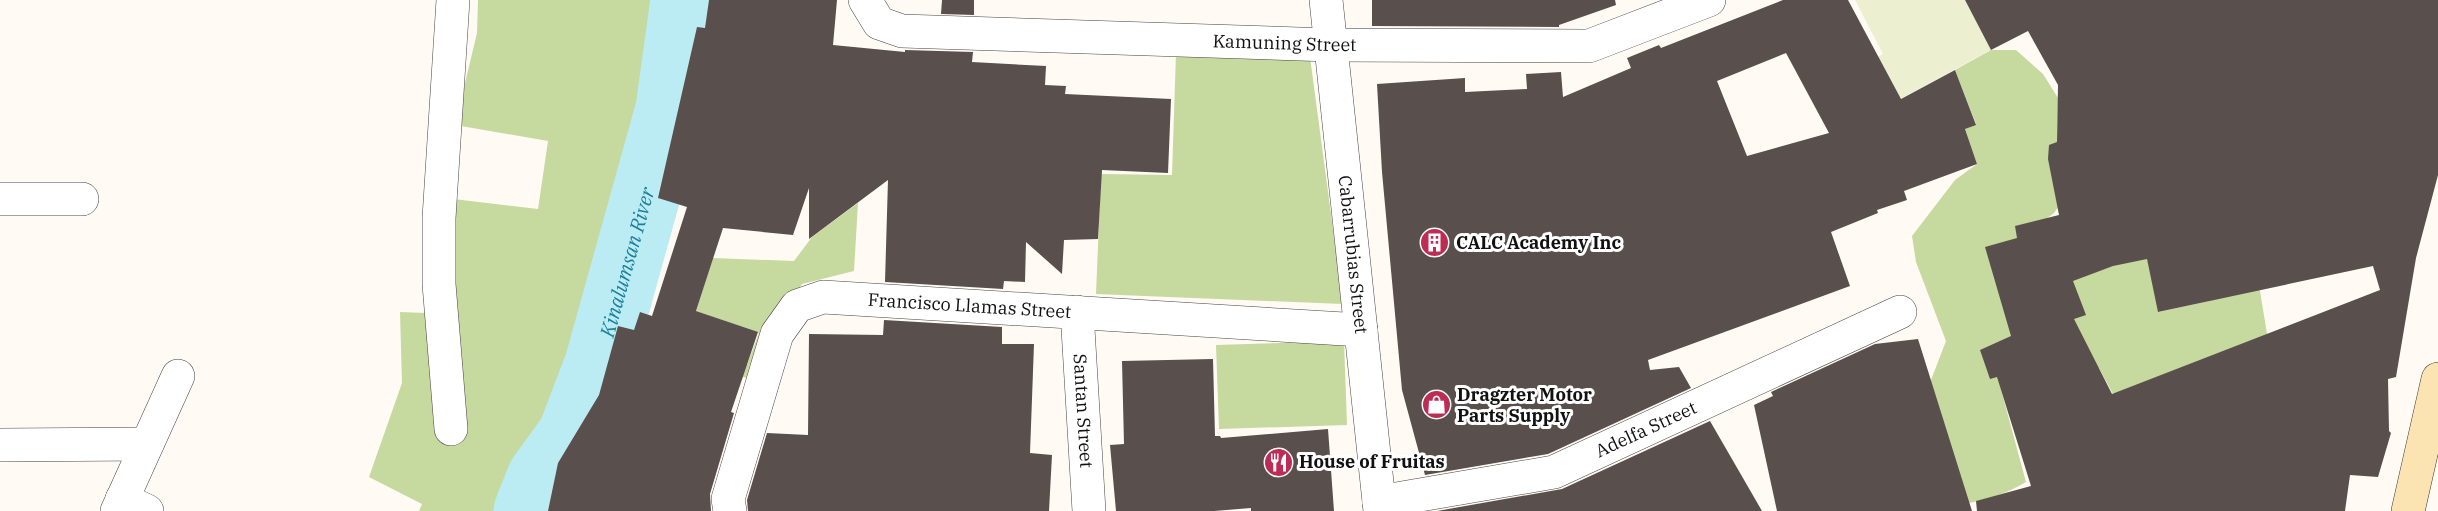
<svg xmlns="http://www.w3.org/2000/svg" width="2438" height="511" viewBox="0 0 2438 511" font-family="'IBM Plex Serif',serif">
<style>
.forest{fill:#c6d99e}
.pitch{fill:#edf0d0}
.lines{fill:none;stroke-linecap:round;stroke-linejoin:round}
.river{stroke:#bbecf4;stroke-width:69}
.building{fill:#594f4d;fill-rule:evenodd}
.minor-casing{stroke:#444;stroke-width:34}
.secondary-casing{stroke:#333;stroke-width:34}
.minor{stroke:#fff;stroke-width:33}
.secondary{stroke:#fce3b2;stroke-width:33}
.labels{text-anchor:middle;stroke-width:6;stroke-linejoin:round;paint-order:stroke}
.street-label{font-size:18px;fill:#111;stroke:#fff}
.poi-label{font-size:18px;font-weight:bold;fill:#111;stroke:#fff;text-anchor:start}
.water-label{font-size:20px;font-style:italic;fill:#1b7f99;stroke:#fff}
</style>
<rect width="100%" height="100%" fill="#fffaf4"/>
<g class="forest">
<path d="M 478,0 L 700,0 L 659,198 L 677,204 L 662,237 L 631,322 L 612,319 L 598,369 L 572,435 L 541,478 L 531,503 L 532,511 L 419,511 L 422,504 L 369,477 L 402,383 L 400,312 L 451,314 L 445,198 L 538,209 L 548,141 L 455,125 L 477,33 Z"/>
<path d="M 1991,50 L 2016,50 L 2043,74 L 2058,98 L 2057,142 L 2067,195 L 2054,213 L 2002,252 L 2101,270 L 2129,260 L 2143,240 L 2159,312 L 2209,301 L 2253,248 L 2269,346 L 2113,394 L 2099,368 L 2087,373 L 2000,386 L 2026,482 C 1990,504 1947,507 1906,511 L 1931,380 L 1946,341 L 1916,262 L 1912,236 L 1955,180 L 1977,164 L 1965,129 L 1976,124 L 1955,70 Z"/>
<path d="M 1176,53 L 1310,57 L 1343,304 L 1096,294 L 1101,174 L 1172,175 Z"/>
<path d="M 858,203 L 854,271 L 802,284 L 771,330 L 747,378 L 714,369 L 698,349 L 747,365 L 759,333 L 696,311 L 713,258 L 794,261 L 812,237 Z"/>
<path d="M 1344,341 L 1347,425 L 1219,429 L 1216,345 Z"/>
</g>
<path class="pitch" d="M 1855,0 L 1965,0 L 1991,50 L 1872,114 L 1850,71 L 1883,54 Z"/>
<g class="lines">
<path class="river" id="s1" d="M 528,511 L 541,478 L 572,435 L 599,364 L 670,109 L 685,0"/>
</g>
<g class="building">
<path d="M 709,0 L 837,0 L 833,45 L 905,52 L 905,50 L 973,52 L 972,62 L 1046,66 L 1045,85 L 1066,86 L 1065,94 L 1171,99 L 1168,173 L 1102,170 L 1098,239 L 1064,240 L 1062,274 L 1026,242 L 1025,282 L 1004,281 L 1003,289 L 885,282 L 888,180 L 809,239 L 809,188 L 793,235 L 723,228 L 696,311 L 758,332 L 731,412 L 734,413 L 710,494 L 711,511 L 548,511 L 558,463 L 599,395 L 618,326 L 634,330 L 640,312 L 652,316 L 687,207 L 658,198 L 697,27 L 705,28 Z"/>
<path d="M 942,0 L 974,0 L 974,15 L 941,14 Z"/>
<path d="M 1372,0 L 1615,0 L 1616,5 L 1559,25 L 1559,27 L 1372,26 Z"/>
<path d="M 1783,0 L 1848,0 L 1901,99 L 1955,70 L 1976,125 L 1965,129 L 1977,164 L 1904,191 L 1907,200 L 1877,210 L 1878,213 L 1831,232 L 1850,286 L 1648,360 L 1650,370 L 1679,367 L 1691,388 L 1548,454 L 1425,475 L 1402,390 L 1382,172 L 1377,84 L 1465,78 L 1465,92 L 1527,89 L 1526,74 L 1561,72 L 1563,97 L 1631,68 L 1627,58 L 1659,45 L 1661,48 ZM 1786,53 L 1829,133 L 1747,156 L 1717,81 Z"/>
<path d="M 1965,0 L 2438,0 L 2438,175 L 2416,258 L 2396,377 L 2388,379 L 2389,431 L 2391,433 L 2378,477 L 2350,475 L 2345,511 L 1977,511 L 1976,501 L 2031,486 L 1997,377 L 1990,379 L 1980,350 L 2011,336 L 1985,247 L 2017,238 L 2015,226 L 2059,215 L 2048,159 L 2049,145 L 2057,142 L 2058,85 L 2028,31 L 1991,50 ZM 2147,259 L 2158,312 L 2373,266 L 2380,290 L 2112,394 L 2074,319 L 2086,315 L 2073,281 L 2113,266 Z"/>
<path d="M 884,320 L 1002,327 L 1002,344 L 1034,344 L 1030,453 L 1052,455 L 1049,511 L 748,511 L 747,500 L 767,433 L 808,435 L 809,334 L 883,335 Z"/>
<path d="M 1918,339 L 1972,511 L 1777,511 L 1754,405 L 1773,396 L 1771,392 L 1875,344 Z"/>
<path d="M 1213,359 L 1215,436 L 1220,436 L 1221,438 L 1328,429 L 1334,511 L 1251,511 L 1251,508 L 1214,511 L 1116,511 L 1110,445 L 1124,444 L 1122,361 Z"/>
<path d="M 1710,421 L 1762,511 L 1437,511 L 1562,489 Z"/>
</g>
<g class="lines">
<defs>
<g id="minor">
<path id="s2" d="M 865,0 L 879,23 L 902,31 L 1330,45 L 1589,46 L 1709,0"/>
<path id="s3" d="M 1326,0 L 1380,511"/>
<path d="M 0,199 L 82,199"/>
<path id="s4" d="M 1077,312 L 1089,511"/>
<path d="M 451,429 L 439,284 L 439,218 L 453,0"/>
<path d="M 0,445 L 147,444"/>
<path d="M 122,499 L 147,511"/>
<path id="s5" d="M 1379,502 L 1554,472 L 1900,312"/>
<path d="M 117,511 L 178,376"/>
<path id="s6" d="M 730,511 L 728,499 L 777,334 L 797,306 L 823,297 L 1361,330"/>
</g>
<path id="secondary" d="M 2408,511 L 2438,379"/>
</defs>
<use href="#minor" class="minor-casing"/>
<use href="#secondary" class="secondary-casing"/>
<use href="#minor" class="minor"/>
<use href="#secondary" class="secondary"/>
</g>
<defs>
<symbol id="building-disc" viewBox="-11 -11 22 22"><circle r="9.5" fill="#bd2c54" stroke="#fff"/><path d="M-4-6H4V6H1V3H-1V6H-4ZM-2.5-4.3h1.7v1.8h-1.7ZM.8-4.3h1.7v1.8H.8ZM-2.5-1h1.7V.8h-1.7ZM.8-1h1.7V.8H.8Z" fill="#fff"/></symbol>
<symbol id="shop-disc" viewBox="-11 -11 22 22"><circle r="9.5" fill="#bd2c54" stroke="#fff"/><path d="M-5-2.5h2.3a2.7 3.5 0 0 1 5.4 0H5L5.5 6h-11ZM-1.5-2.5h3a1.5 2.3 0 0 0-3 0Z" fill="#fff"/></symbol>
<symbol id="restaurant-disc" viewBox="-11 -11 22 22"><circle r="9.5" fill="#bd2c54" stroke="#fff"/><path d="M-5-6h1v4h1v-4h1v4h1v-4h1v5L-1.5 .5V6h-2V.5L-5-1ZM5-6V6H3V1.5H1.5Q1.5-4 5-6Z" fill="#fff"/></symbol>
</defs>
<g fill-rule="evenodd">
<use href="#building-disc" x="1418" y="226" width="33" height="33"/>
<use href="#shop-disc" x="1420" y="388" width="33" height="33"/>
<use href="#restaurant-disc" x="1262" y="446" width="33" height="33"/>
</g>
<g class="labels">
<g class="street-label">
<text dy="6" stroke="none"><textPath href="#s2" startOffset="434">Kamuning Street</textPath></text>
<text dy="6" stroke="none"><textPath href="#s3" startOffset="256">Cabarrubias Street</textPath></text>
<text dy="6" stroke="none"><textPath href="#s6" startOffset="393">Francisco Llamas Street</textPath></text>
<text dy="6" stroke="none"><textPath href="#s4" startOffset="99">Santan Street</textPath></text>
<text dy="6" stroke="none"><textPath href="#s5" startOffset="279">Adelfa Street</textPath></text>
</g>
<g class="poi-label">
<text x="1456" y="249">CALC Academy Inc</text>
<text x="1457" y="401">Dragzter Motor<tspan x="1457" dy="21">Parts Supply</tspan></text>
<text x="1299" y="468">House of Fruitas</text>
</g>
<g class="water-label">
<text dy="7" stroke="none"><textPath href="#s1" startOffset="270">Kinalumsan River</textPath></text>
</g>
</g>
</svg>
